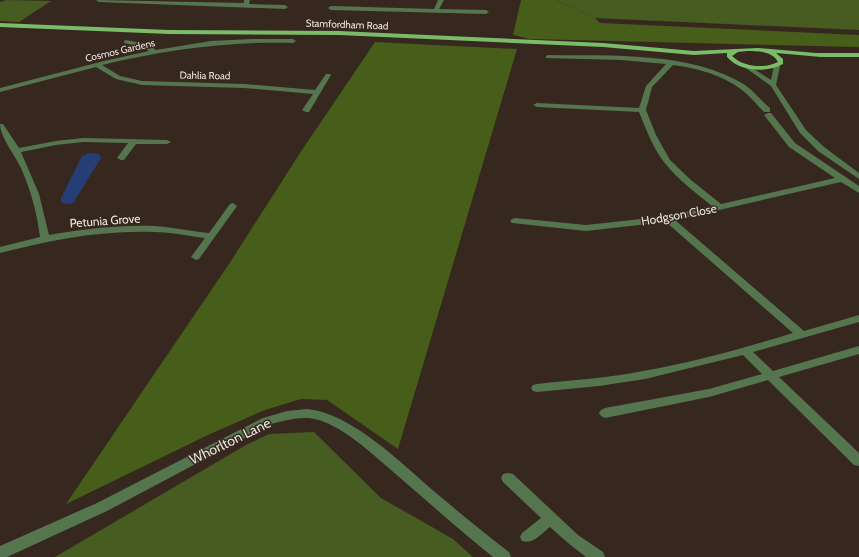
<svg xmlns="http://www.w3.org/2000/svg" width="859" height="557" viewBox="0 0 859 557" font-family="Cabin,sans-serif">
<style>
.green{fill:#465c20}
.forest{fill:#465e19}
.water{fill:#253f76}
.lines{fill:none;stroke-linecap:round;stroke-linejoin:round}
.minor{fill:#54754d;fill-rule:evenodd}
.major{fill:#79bd69;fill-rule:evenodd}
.labels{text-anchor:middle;stroke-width:3;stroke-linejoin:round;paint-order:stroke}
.far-street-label{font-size:10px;fill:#ede4de;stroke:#36281f}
.street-label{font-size:12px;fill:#ede4de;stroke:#36281f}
.near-street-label{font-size:14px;fill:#ede4de;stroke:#36281f}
</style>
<rect width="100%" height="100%" fill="#36281f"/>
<g class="green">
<path d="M 7,0 L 51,1 L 19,22 L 0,21 L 0,2 Z"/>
<path d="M 556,0 L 859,0 L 859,30 L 595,18 Z"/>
<path d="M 314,432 L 381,498 L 453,539 L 473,557 L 55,557 L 246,445 L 269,434 Z"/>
</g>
<g class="forest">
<path d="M 521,0 L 556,0 L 595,18 L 600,23 L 859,35 L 859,47 L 530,39 L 513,35 Z"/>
<path d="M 375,42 L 517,49 L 398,449 L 327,400 L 301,399 L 265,410 L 210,434 L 66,504 L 231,261 L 300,153 Z"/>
</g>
<path class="water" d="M 89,153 L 99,154 L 101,158 L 73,203 L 67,204 L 61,203 L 61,198 L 82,156 Z"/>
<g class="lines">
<g class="minor">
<path d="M 96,0 L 244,3 L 244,0 L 250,0 L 249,4 L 285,5 L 288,7 L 285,9 L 99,2 Z"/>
<path d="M 438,0 L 444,0 L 439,9 L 486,10 L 489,12 L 486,14 L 331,10 L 328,8 L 331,6 L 434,9 Z"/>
<path d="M 252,39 L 293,39 L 296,41 L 293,43 C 228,41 165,50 102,65 L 120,76 L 142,81 L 244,84 L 315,90 L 326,74 L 330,74 L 331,75 L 309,112 L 306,112 L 302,110 L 313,94 L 244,88 L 142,85 L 116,79 L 96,67 L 0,92 L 0,88 L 104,61 L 149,51 L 142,47 L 124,43 L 124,41 L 126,40 L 146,44 L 156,50 L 211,41 Z"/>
<path d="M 548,55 C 610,56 691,51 745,85 C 754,91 761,101 770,108 L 770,112 L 764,112 C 757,105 750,96 742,90 C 723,75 696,68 673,65 L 652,87 L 646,110 L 656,135 L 670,160 L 691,180 L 721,204 L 835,178 L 789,147 L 764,115 L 768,113 L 771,113 L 795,143 L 859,186 L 859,193 L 841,182 L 675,220 L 804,331 L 859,315 L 859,322 L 753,352 L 773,371 L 859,346 L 859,354 L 779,377 L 859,453 L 859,466 L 854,465 L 768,380 L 709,397 L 605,418 L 601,416 L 599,413 L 601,410 L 605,408 L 709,389 L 762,374 L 743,355 L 645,379 L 599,386 L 537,392 L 533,391 L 531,388 L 533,385 L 537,384 C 572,380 608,378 643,371 C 694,362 744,348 793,333 L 666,222 L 586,231 L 512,223 L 510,221 L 512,219 L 515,218 L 586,225 L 668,216 L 712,206 C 696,193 677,179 664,162 C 653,148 646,129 639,112 L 537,107 L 533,105 L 537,103 L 639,108 L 646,86 L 666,64 L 621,60 L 546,58 L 546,56 Z"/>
<path d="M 777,64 L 780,66 L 776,85 L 806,130 L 824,147 L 859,173 L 859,179 L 818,151 L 800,133 L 771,86 L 743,66 L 748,65 L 771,80 L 774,66 Z"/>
<path d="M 0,124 L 3,124 L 19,148 L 56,141 L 83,138 L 167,140 L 171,142 L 167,144 L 136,144 L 124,160 L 121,160 L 117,158 L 128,143 L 83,142 L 56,145 L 21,152 L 39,194 L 49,235 C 83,229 119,225 154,226 C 172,227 190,231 209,233 L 230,204 L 233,203 L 237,206 L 199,259 L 196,260 L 191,257 L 205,238 C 188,236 171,232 154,232 C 101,230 51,240 0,253 L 0,247 L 40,237 C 37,213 31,191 21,168 C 15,155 0,137 0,124 Z"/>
<path d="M 307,409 C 352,413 402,464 436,493 C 460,513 484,533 509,552 L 511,557 L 493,557 C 458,529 425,499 391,470 C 370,452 346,429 319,420 C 304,415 286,420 271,424 L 107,511 L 7,557 L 0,557 L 0,546 L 97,503 L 263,418 L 287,411 Z"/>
<path d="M 508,473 L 513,474 L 578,535 L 603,552 L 605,557 L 586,557 L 568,543 L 550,527 C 542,533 533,545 522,541 L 520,537 L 522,533 L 541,518 L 503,482 L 501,478 L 503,474 Z"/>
</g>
<path class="major" d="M 0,23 L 169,30 L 339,31 L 603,43 L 694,51 L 758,48 L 816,53 L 859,53 L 859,57 L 821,57 L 776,53 L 783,59 L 783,64 C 767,73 740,72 727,57 L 727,53 L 694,55 L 603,47 L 339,35 L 169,34 L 0,27 ZM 747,51 C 757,51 773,51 778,62 C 765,69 743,67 732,56 L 738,52 Z"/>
</g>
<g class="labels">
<g class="far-street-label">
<text transform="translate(347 24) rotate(2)" y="4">Stamfordham Road</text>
<text transform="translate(120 50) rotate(-13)" y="4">Cosmos Gardens</text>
<text transform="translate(205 75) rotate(1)" y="4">Dahlia Road</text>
</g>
<g class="street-label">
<text transform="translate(679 215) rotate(-10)" y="4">Hodgson Close</text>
<text transform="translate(105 221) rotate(-4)" y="4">Petunia Grove</text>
</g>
<g class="near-street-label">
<text transform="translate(230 441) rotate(-26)" y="5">Whorlton Lane</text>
</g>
</g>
</svg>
